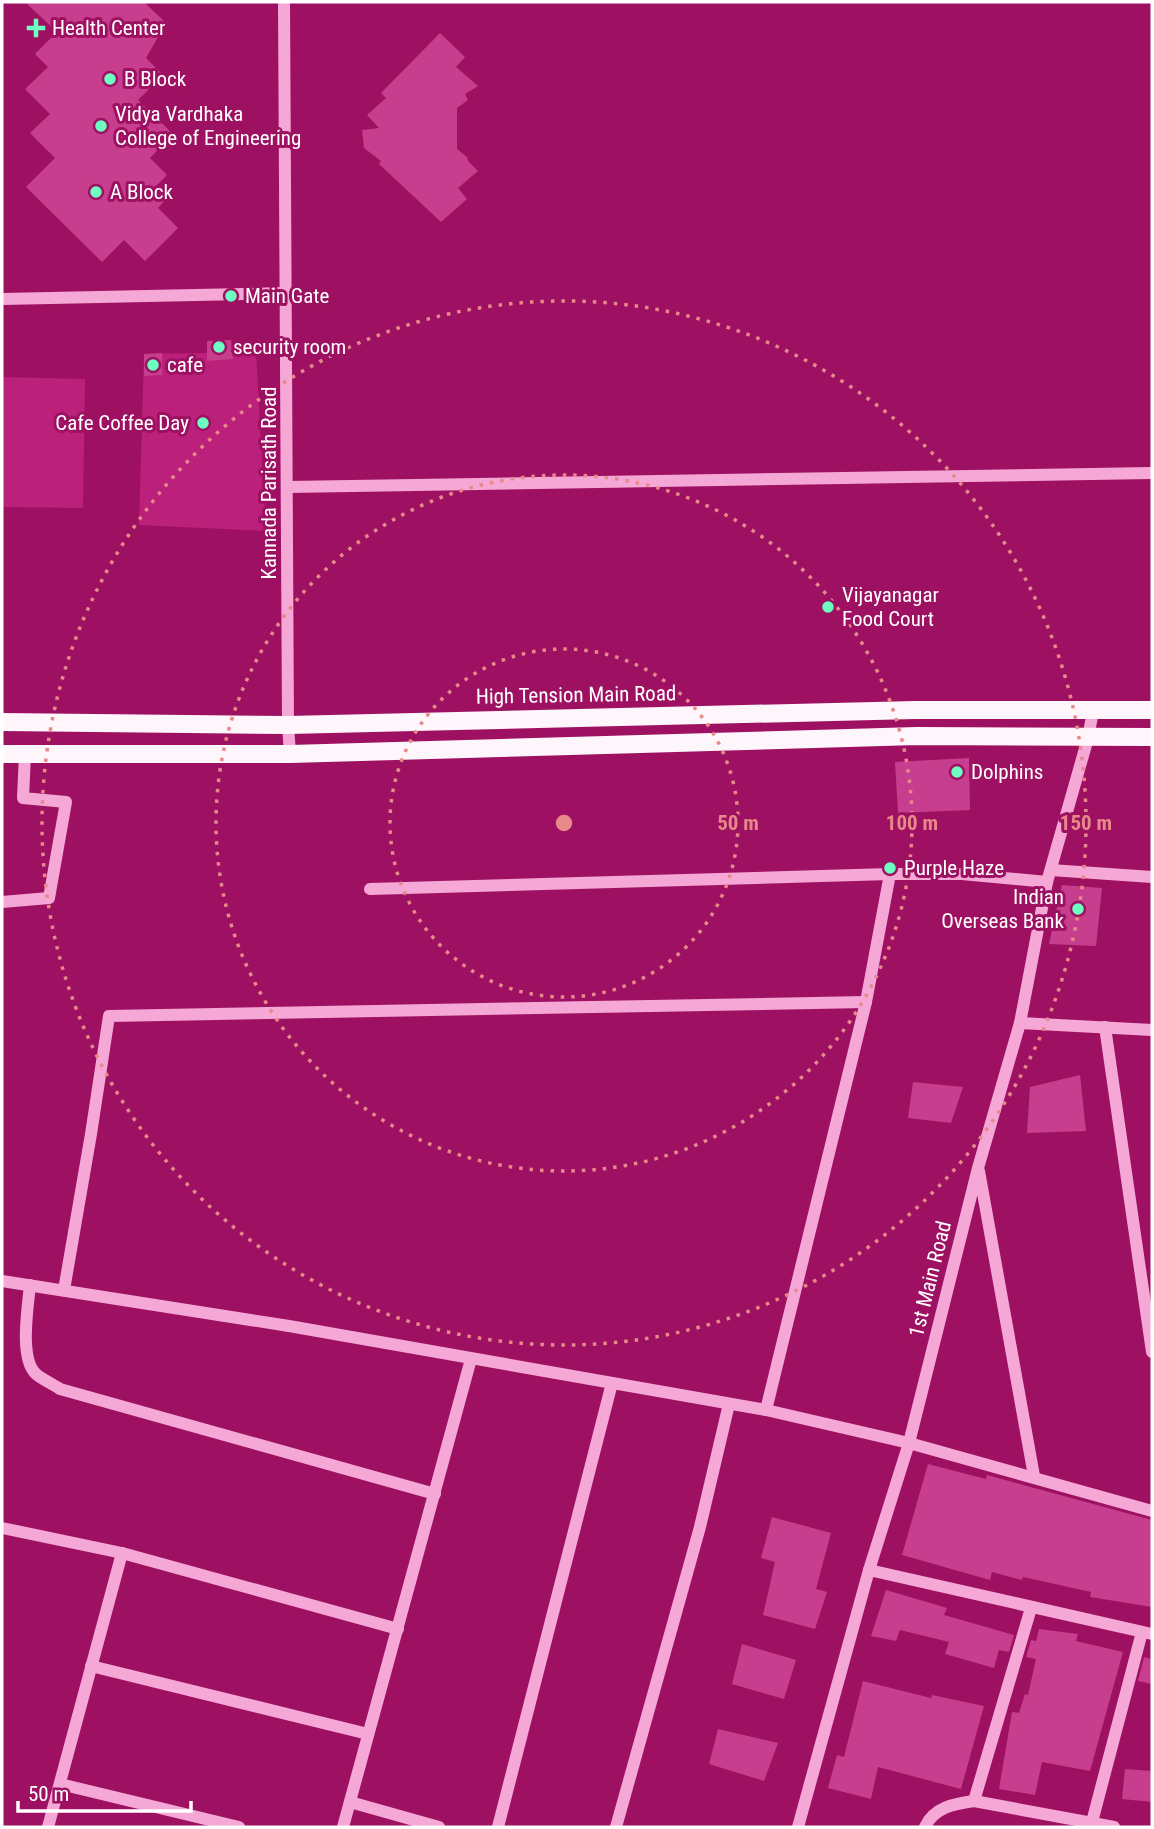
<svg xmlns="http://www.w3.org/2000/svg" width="1154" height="1829" viewBox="0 0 1154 1829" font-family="'Roboto Condensed',sans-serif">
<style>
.green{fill:#bb207b}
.building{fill:#c63e8d}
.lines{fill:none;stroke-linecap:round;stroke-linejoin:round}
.minor{stroke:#f5a8d5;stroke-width:12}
.major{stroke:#fff6fb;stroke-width:18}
.ring{fill:none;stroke:#e88989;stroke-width:3.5;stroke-dasharray:3.5 7}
.poi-dot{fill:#6cffc1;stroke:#9e1162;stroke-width:2.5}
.labels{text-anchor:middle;stroke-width:6;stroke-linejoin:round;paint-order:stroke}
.poi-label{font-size:21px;fill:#fff;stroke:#9e1162;text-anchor:start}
.street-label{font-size:21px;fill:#fff;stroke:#9e1162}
.centre{fill:#e88989;stroke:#9e1162;stroke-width:3.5}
.ring-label{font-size:21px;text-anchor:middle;font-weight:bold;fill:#e88989;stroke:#9e1162;stroke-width:6;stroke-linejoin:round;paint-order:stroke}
</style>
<rect width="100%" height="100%" fill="#9e1162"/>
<g class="green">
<path d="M 256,352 L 266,531 L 139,525 L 144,354 Z"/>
<path d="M 2,377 L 85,379 L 83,508 L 2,507 Z"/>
</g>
<g class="building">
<path d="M 25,2 L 144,2 L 166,23 L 146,58 L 163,75 L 138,100 L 173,134 L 150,158 L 167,175 L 157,185 L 169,196 L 158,208 L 178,228 L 145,261 L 124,240 L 102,262 L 26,187 L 55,158 L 30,133 L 50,114 L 25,89 L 48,67 L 35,54 L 57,32 Z"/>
<path d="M 440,33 L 465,57 L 456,67 L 478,86 L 465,94 L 468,100 L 457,108 L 457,149 L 467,157 L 468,161 L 478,171 L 458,188 L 467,199 L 441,222 L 379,164 L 381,161 L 364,148 L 362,130 L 379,128 L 367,115 L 386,98 L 381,93 Z"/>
<path d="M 231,340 L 233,359 L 207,361 L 207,341 Z"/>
<path d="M 162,353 L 162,375 L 144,376 L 144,354 Z"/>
<path d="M 969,758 L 970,810 L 898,813 L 895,762 Z"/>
<path d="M 1062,885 L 1102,888 L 1096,946 L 1049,944 Z"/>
<path d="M 1080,1075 L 1086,1131 L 1027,1133 L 1030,1087 Z"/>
<path d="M 913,1082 L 963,1087 L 951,1123 L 908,1118 Z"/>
<path d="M 928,1464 L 986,1479 L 987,1475 L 1152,1520 L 1152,1607 L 1090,1597 L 1091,1592 L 1023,1577 L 1022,1580 L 992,1572 L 990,1580 L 902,1555 Z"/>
<path d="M 772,1517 L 831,1533 L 816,1589 L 827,1592 L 815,1629 L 763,1615 L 775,1562 L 761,1558 Z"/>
<path d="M 886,1590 L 947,1608 L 944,1615 L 1014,1635 L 1009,1652 L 999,1650 L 994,1668 L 945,1654 L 949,1642 L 900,1630 L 896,1641 L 871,1636 Z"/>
<path d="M 1039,1629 L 1078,1634 L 1076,1641 L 1123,1652 L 1090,1771 L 1042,1762 L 1035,1795 L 999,1789 L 1012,1712 L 1019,1713 L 1025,1694 L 1028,1695 L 1036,1659 L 1026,1657 L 1031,1640 L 1036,1641 Z"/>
<path d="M 742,1644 L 796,1660 L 784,1699 L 732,1684 Z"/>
<path d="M 1144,1657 L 1152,1659 L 1152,1684 L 1138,1681 Z"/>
<path d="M 863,1681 L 931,1698 L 932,1695 L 984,1706 L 961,1789 L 878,1767 L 871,1799 L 828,1788 L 837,1755 L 844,1757 Z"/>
<path d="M 718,1729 L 778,1743 L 764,1781 L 709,1764 Z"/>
<path d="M 1125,1769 L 1152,1771 L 1152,1802 L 1122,1799 Z"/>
</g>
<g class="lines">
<g class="minor">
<path d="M 284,2 L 288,725 L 290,754"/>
<path d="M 2,299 L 287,293"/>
<path d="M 288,487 L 1152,473"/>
<path d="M 1051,870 L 1152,877"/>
<path d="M 370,889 L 890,874 L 962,874 L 1047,882"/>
<path d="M 2,902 L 49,898 L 66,802 L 23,798 L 25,754"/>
<path d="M 1020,1023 L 1152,1030"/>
<path d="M 1105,1027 L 1152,1352"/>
<path d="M 979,1171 L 1034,1476"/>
<path d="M 2,1281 L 289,1326 L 766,1410 L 909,1443 L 1152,1511"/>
<path d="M 30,1285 C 28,1306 19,1359 36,1374 C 43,1380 53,1384 60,1389 L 435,1494"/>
<path d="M 64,1290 L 91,1134 L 109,1016 L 866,1002"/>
<path d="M 766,1410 L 866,1002 L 890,874"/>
<path d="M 2,1528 L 122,1553 L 398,1629"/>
<path d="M 869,1570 L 1152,1634"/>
<path d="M 91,1666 L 368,1734"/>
<path d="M 60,1784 L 239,1827"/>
<path d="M 974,1801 L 1031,1608"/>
<path d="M 350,1802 L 439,1827"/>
<path d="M 1092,1822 L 1142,1632"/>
<path d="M 48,1827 L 122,1553"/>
<path d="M 343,1827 L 471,1359"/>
<path d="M 498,1827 L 612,1383"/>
<path d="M 616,1827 L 700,1527 L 729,1404"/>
<path d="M 798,1827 L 869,1570 L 909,1443 L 978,1168 L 1020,1023 L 1047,882 L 1088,738 L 1093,711"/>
<path d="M 925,1827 C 934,1807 954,1804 974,1801 L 1114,1827"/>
</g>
<g class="major">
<path d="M 2,722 L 288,725 L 915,710 L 1152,710"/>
<path d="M 2,754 L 290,754 L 917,736 L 1152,737"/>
</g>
</g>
<g class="ring">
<circle cx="564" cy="823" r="174"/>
<circle cx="564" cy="823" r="348"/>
<circle cx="564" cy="823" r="522"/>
</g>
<g class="poi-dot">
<path d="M32.5 17.5h7v7h7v7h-7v7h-7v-7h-7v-7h7z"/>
<circle cx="110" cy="79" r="7"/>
<circle cx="101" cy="126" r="7"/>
<circle cx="96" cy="192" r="7"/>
<circle cx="231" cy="296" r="7"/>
<circle cx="219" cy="347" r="7"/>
<circle cx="153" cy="365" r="7"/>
<circle cx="203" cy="423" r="7"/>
<circle cx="828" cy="607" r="7"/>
<circle cx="957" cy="772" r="7"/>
<circle cx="890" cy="868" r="7"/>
<circle cx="1078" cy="909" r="7"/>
</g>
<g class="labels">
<g class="poi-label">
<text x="52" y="35">Health Center</text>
<text x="124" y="86">B Block</text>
<text x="115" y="121">Vidya Vardhaka<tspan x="115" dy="24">College of Engineering</tspan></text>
<text x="110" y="199">A Block</text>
<text x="245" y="303">Main Gate</text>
<text x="233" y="354">security room</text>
<text x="167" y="372">cafe</text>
<text x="189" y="430" text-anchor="end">Cafe Coffee Day</text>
<text x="842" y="602">Vijayanagar<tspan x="842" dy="24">Food Court</tspan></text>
<text x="971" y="779">Dolphins</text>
<text x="904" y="875">Purple Haze</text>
<text x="1064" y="904" text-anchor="end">Indian<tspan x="1064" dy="24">Overseas Bank</tspan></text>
</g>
<g class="street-label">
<text transform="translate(269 483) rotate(-90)" y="7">Kannada Parisath Road</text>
<text transform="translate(576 695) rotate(-1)" y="7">High Tension Main Road</text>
<text transform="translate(930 1279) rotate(-76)" y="7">1st Main Road</text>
</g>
</g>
<circle cx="564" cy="823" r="10" class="centre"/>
<g class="ring-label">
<text x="738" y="830">50 m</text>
<text x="912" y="830">100 m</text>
<text x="1086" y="830">150 m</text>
</g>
<rect width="1154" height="1829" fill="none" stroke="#ffffff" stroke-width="7"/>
<path d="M18 1801v10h173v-10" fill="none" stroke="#ffffff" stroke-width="3.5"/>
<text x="28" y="1801" font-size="21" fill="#ffffff" stroke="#9e1162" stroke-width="5" paint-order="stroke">50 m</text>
</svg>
